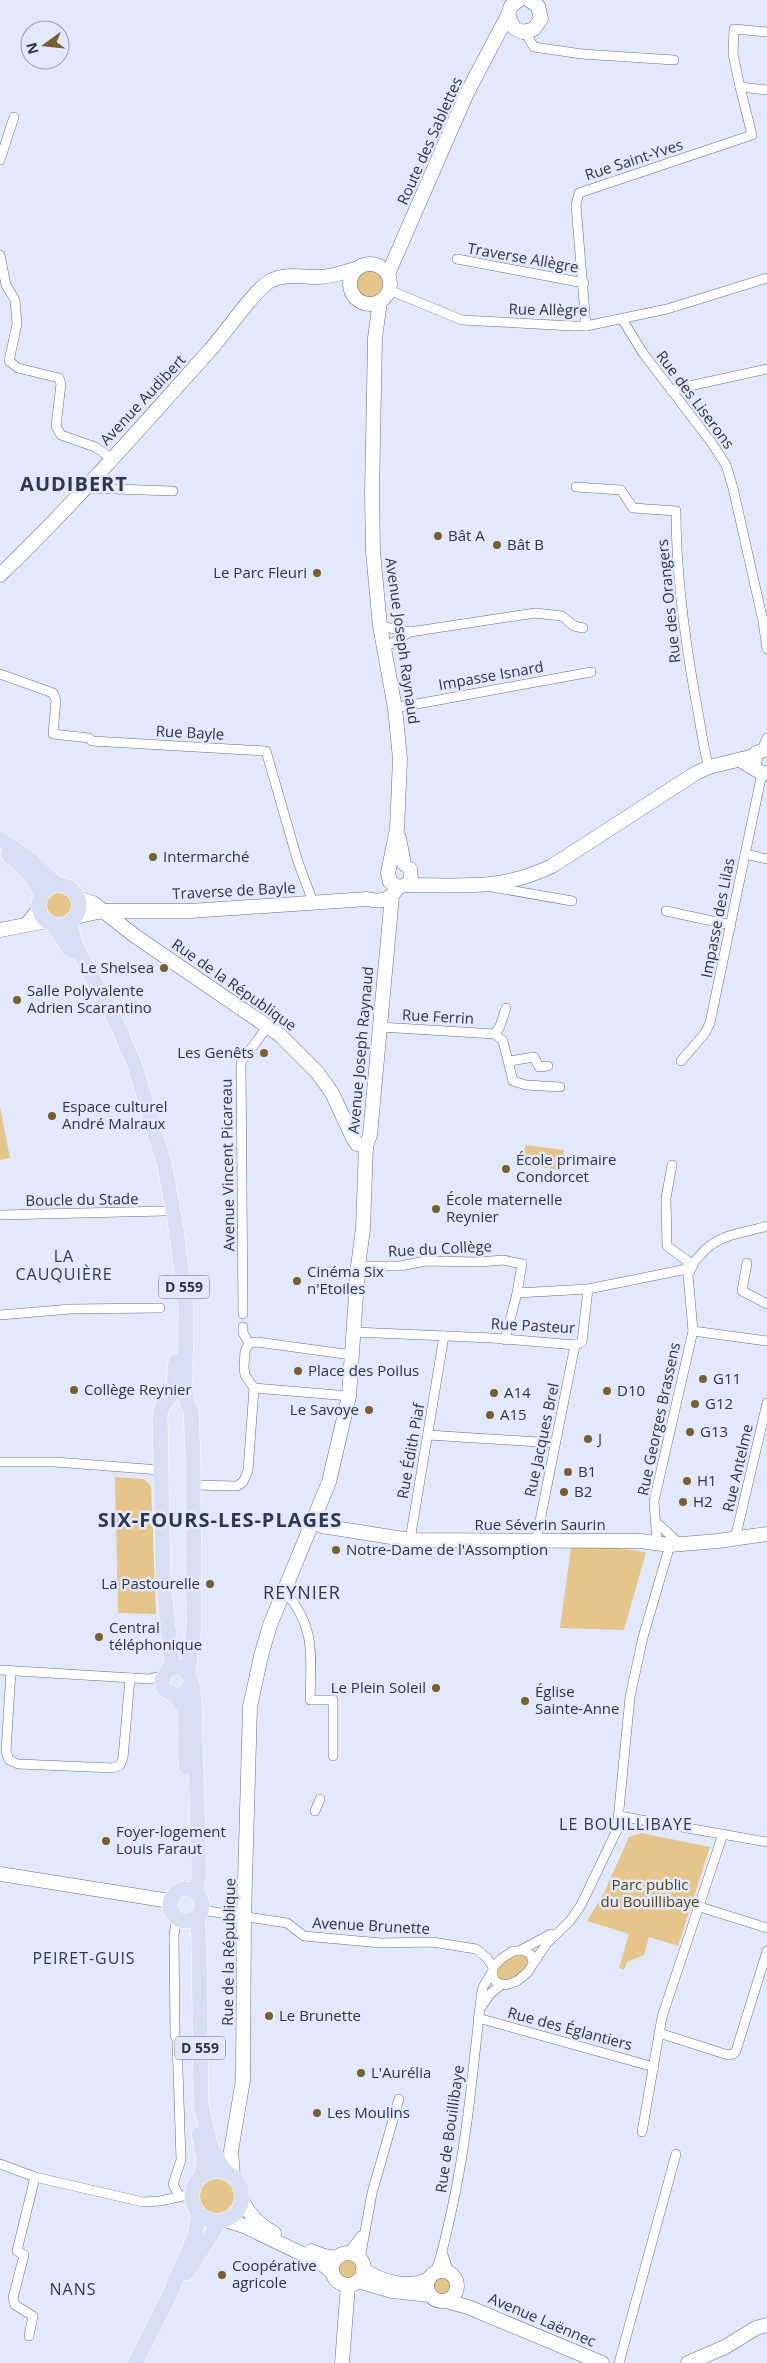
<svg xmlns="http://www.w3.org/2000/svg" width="767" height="2363" viewBox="0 0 767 2363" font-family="'Open Sans',sans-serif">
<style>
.green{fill:#e5c58a}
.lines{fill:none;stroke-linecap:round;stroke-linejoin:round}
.street-casing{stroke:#646e8b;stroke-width:10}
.secondary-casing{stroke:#646e8b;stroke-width:15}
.primary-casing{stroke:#fff;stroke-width:16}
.street{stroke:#fff;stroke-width:9}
.secondary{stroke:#fff;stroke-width:14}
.primary{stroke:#d7dff5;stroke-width:15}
.poi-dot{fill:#775f2f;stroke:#e2e9fd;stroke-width:2}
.labels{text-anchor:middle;stroke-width:5;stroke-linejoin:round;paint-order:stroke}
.shield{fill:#e2e9fd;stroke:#656a79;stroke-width:1}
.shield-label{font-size:14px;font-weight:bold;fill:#2f3441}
.street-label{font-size:15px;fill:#2f3441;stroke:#e2e9fd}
.poi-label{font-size:15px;fill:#2f3441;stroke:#e2e9fd;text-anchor:start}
.park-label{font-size:15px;fill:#553f0e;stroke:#e2e9fd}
.neighbourhood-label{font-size:16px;letter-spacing:1px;fill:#2e3751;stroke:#e2e9fd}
.quarter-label{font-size:18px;letter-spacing:1px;fill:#2e3751;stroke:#e2e9fd}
.district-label{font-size:20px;font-weight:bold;letter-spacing:1px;fill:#2e3751;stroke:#e2e9fd}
</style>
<rect width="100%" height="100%" fill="#e2e9fd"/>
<g class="green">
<circle cx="370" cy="284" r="20"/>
<circle cx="59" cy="905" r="20"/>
<path d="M 0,1107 L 10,1158 L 0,1160 Z"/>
<path d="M 525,1145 L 564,1150 L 562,1170 L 523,1165 Z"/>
<path d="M 115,1477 L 144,1479 L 151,1486 L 156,1614 L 118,1613 Z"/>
<path d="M 571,1548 L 616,1548 L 646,1552 L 624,1630 L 560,1628 Z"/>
<path d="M 641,1833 L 710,1847 L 678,1946 L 649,1937 L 644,1955 L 627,1962 L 624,1970 L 619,1968 L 629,1934 L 587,1921 L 604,1893 L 629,1837 Z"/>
<path d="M 523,1954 L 527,1957 L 528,1963 L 521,1974 L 502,1982 L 497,1978 L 496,1968 L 512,1955 Z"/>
<circle cx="217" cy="2196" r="25"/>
<path d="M 348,2253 L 360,2259 L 363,2273 L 343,2285 L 333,2276 L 334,2262 L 340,2255 Z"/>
<circle cx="443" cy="2286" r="14"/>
</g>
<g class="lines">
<defs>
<g id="street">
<path d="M 528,32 L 529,39 L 534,47 L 582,54 L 674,60"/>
<path d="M 740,87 L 733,54 L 734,29 L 767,32"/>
<path d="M 0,160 L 14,117"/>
<path d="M 0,255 L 6,285 L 15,300 L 17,324 L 9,361 L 18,368 L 59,378 L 61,384 L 56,426 L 61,435 L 95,447 L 111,458"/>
<path d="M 457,259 L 584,283"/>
<path d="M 389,290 L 462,320 L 573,326 L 586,326 L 667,309 L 767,278"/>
<path d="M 622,319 L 643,353 L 711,442 L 726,465 L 733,488 L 763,621 L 767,649"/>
<path d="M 586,326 L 576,205 L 579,193 L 752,135 L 740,87 L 767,90"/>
<path d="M 671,390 L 767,369"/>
<path d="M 576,487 L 621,490 L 633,508 L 676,511 C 676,574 684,634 695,696 C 700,719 702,744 709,767"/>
<path d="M 84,488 L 173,491"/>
<path d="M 380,626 L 410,632 L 535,613 L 562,616 L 574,626 L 583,628"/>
<path d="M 384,648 L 410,632"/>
<path d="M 0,674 L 53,693 L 56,700 L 53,734 L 89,738 L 92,741 L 266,751 L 298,862 L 313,902"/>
<path d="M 395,708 L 591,672"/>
<path d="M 762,749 L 767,738"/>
<path d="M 745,854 L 767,859"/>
<path d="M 492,887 L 572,901"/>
<path d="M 666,911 L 731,925"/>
<path d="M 380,1027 L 495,1034 L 503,1041 L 513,1081 L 526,1085 L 560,1087"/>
<path d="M 495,1034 L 500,1026 L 506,1008"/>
<path d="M 510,1061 L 534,1057 L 539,1067 L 548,1066"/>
<path d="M 681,1061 L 705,1033 L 710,1023 L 762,773"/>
<path d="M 672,1165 L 666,1198 L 667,1246 L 693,1265 L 688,1275 L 693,1331 L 767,1341"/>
<path d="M 0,1215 L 164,1211"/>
<path d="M 747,1263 L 742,1291 L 767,1304"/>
<path d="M 358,1266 L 400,1266 L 426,1261 L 479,1262 L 503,1260 L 522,1264 L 517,1293 L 505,1340"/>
<path d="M 517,1293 L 588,1289"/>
<path d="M 243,1314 L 241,1062 L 268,1026"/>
<path d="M 0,1315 L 71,1309 L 160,1308"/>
<path d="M 354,1332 L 492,1338 L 575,1345 L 582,1342 L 588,1289 L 682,1270 C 699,1262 699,1253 711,1245 C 728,1233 748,1232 767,1226"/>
<path d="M 249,1343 L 257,1342 L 352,1355"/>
<path d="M 254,1388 L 349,1396"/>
<path d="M 428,1435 L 554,1443"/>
<path d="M 0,1462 L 55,1462 L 160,1470"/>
<path d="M 193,1485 L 237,1486 L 243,1482 L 248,1471 L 254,1388 L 245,1375 L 244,1367 L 245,1351 L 249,1343 L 243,1333 L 243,1327"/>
<path d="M 657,1523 L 680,1544"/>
<path d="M 735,1539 L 767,1403"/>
<path d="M 410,1540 L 444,1336"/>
<path d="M 536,1541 L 575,1345"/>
<path d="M 657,1543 L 654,1501 L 693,1331"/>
<path d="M 285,1592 C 316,1626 311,1657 310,1700 L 333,1700 L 333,1756"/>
<path d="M 0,1670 L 149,1679 L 163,1676"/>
<path d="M 11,1671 L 6,1751 L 9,1760 L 18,1764 L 113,1768 L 120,1765 L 123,1758 L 130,1678"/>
<path d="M 315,1811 L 320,1799"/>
<path d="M 619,1816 L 767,1842"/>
<path d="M 700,1907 L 767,1928"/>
<path d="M 201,1910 L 287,1923 L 304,1936 L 381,1943 L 432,1942 L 476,1949 L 487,1958 L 493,1967"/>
<path d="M 177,1918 L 174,1934 L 175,2035 L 177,2040 L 181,2160 L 173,2184 L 179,2196"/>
<path d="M 521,1950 L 551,1934"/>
<path d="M 533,1962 L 531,1955 L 525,1951 L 513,1951 L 501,1959 L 493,1967 L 493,1977 L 496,1982 L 506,1985 L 517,1981 L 527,1973 L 547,1943 L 570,1921 L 581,1905 L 617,1830 L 630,1697 L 643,1637 L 670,1545"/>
<path d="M 481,2007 L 491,1993 L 501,1985"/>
<path d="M 478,2018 L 654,2067"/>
<path d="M 659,2033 L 728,2055 L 733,2054 L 736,2051 L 767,1951"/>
<path d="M 642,2132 L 662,2017 L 723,1834"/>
<path d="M 0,2164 L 35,2177 L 143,2202 L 160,2201 L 192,2194"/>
<path d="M 348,2253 L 361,2236"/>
<path d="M 443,2254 L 449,2273"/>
<path d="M 360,2259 L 372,2193 L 399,2099"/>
<path d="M 435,2273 C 443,2253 446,2234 451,2213 C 467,2143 473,2069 481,1997 L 483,1987 L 492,1972"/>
<path d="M 29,2336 L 33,2316 L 15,2305 L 13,2298 L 24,2255 L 17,2251 L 35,2177"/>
<path d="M 619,2363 L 676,2154"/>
</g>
<g id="secondary">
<path d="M 519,0 L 511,6 L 508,15 L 514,28 L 523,32 L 534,29 L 541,19 L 538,6 L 529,0"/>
<circle cx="370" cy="284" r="20"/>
<path d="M 388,274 L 467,93 L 508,15"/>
<path d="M 380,301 L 375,338 L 372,493 L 373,552 L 380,626 L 395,708 L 400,759 L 397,829 L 388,873 L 390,882 L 398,887 L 407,885 L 411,879 L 410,869"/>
<path d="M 0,575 C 74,504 142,426 210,350 C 224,335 255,289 270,281 C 286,273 301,277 318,277 C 331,277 344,272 355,269"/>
<path d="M 740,760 L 760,772 L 767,773"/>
<path d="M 754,764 L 756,753 L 767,749"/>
<path d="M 399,838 L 404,864"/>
<path d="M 407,885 C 463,885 500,891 552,866 L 696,773 L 709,767 L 754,756"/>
<path d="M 78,898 L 93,903 L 135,936 L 280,1035 L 317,1072 L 332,1093 L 353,1138 L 357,1144 L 366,1146"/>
<path d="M 75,917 L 103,911 L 190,911 L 367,899 C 380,902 389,901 396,890"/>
<path d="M 27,924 L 39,909"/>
<path d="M 0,930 L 47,921"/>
<path d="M 314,1521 L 322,1526 L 410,1540 L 640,1541 L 670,1545 L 718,1541 L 767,1534"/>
<path d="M 0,1874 L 170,1901"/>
<path d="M 233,2176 L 231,2151 L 243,2080 L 244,1915 L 250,1707 L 261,1656 L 270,1625 L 329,1482 L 349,1396 L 358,1266 L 363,1229 L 366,1146 L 370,1135 L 392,896"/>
<path d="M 242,2200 C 249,2215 259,2225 274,2233"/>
<path d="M 225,2220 L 244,2226 L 321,2263 L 332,2272"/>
<path d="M 311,2251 L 324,2256 L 337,2258"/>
<circle cx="348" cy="2269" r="16"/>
<path d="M 363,2269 C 382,2283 409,2289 429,2279"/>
<circle cx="442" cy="2286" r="15"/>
<path d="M 358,2281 L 392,2291 L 430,2295"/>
<path d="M 446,2301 L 468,2307 L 602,2363"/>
<path d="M 342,2363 L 348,2285"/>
<path d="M 688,2363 L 725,2347 L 756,2328 L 767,2325"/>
</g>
<g id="primary">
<path d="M 0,839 L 31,860 L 57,885"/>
<path d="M 8,855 C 23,866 35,878 41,895"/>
<circle cx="59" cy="905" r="20"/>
<path d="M 71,921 L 71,928 L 75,944 L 117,1024 L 135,1066 L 165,1167 L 176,1228 L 186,1306 L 185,1384 L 187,1403 L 191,1410 L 193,1457 L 194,1628 L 188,1672"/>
<path d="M 52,924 L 71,951"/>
<path d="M 172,1667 L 163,1577 L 160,1413 L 164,1404 L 173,1393 L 176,1361"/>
<path d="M 191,1684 L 184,1694 L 176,1696 L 164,1689 L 162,1680 L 168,1669 L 181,1667 L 190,1676 L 194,1695 L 199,1873 L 196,1893"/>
<path d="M 176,1696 L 185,1710 L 186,1767"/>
<circle cx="186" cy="1905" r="16"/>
<path d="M 197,1917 L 199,1942 L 201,2104 L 210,2144 L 220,2164 L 227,2173"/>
<path d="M 199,2134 L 204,2159 L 202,2176"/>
<circle cx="217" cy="2196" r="25"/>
<path d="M 187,2273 L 220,2221"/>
<path d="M 135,2363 L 168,2298 L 194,2238 L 199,2214"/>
</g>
</defs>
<use href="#street" class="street-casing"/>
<use href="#secondary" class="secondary-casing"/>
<use href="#primary" class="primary-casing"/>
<use href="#street" class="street"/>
<use href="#secondary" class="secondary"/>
<use href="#primary" class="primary"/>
</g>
<g class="poi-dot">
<circle cx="438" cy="536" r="5"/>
<circle cx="497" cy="545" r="5"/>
<circle cx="317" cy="573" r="5"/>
<circle cx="153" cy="857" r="5"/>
<circle cx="164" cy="968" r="5"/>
<circle cx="17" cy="1000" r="5"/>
<circle cx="264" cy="1053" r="5"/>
<circle cx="52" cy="1116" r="5"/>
<circle cx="506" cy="1169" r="5"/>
<circle cx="436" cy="1209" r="5"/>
<circle cx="297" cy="1281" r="5"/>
<circle cx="298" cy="1371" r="5"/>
<circle cx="703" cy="1379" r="5"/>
<circle cx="74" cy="1390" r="5"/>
<circle cx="607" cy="1391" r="5"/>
<circle cx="494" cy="1393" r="5"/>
<circle cx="695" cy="1404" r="5"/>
<circle cx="369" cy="1410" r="5"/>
<circle cx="490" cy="1415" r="5"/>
<circle cx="690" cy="1432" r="5"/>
<circle cx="588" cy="1439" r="5"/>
<circle cx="568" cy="1472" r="5"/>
<circle cx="687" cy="1481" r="5"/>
<circle cx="564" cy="1492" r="5"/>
<circle cx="683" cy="1502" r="5"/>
<circle cx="336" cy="1550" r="5"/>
<circle cx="210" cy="1584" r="5"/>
<circle cx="99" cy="1637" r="5"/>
<circle cx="436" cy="1688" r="5"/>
<circle cx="525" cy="1701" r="5"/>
<circle cx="106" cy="1841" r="5"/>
<circle cx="269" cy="2016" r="5"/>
<circle cx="361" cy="2073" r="5"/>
<circle cx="317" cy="2113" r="5"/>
<circle cx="222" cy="2275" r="5"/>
</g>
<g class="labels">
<g class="shield">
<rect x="159" y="1275.5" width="50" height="23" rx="4"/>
<rect x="175" y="2036.5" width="50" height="23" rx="4"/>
</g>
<g class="shield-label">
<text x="184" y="1292">D 559</text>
<text x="200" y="2053">D 559</text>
</g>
<g class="street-label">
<text transform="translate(430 141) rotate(-66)" y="5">Route des Sablettes</text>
<text transform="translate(634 160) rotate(-18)" y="5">Rue Saint-Yves</text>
<text transform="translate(523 258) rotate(10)" y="5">Traverse Allègre</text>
<text transform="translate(548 310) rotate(1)" y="5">Rue Allègre</text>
<text transform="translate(143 400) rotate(-47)" y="5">Avenue Audibert</text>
<text transform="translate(695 400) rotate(53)" y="5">Rue des Liserons</text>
<text transform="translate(669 601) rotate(-96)" y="5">Rue des Orangers</text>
<text transform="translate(402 641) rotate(82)" y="5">Avenue Joseph Raynaud</text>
<text transform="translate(491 676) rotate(-10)" y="5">Impasse Isnard</text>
<text transform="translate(190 733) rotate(3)" y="5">Rue Bayle</text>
<text transform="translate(234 891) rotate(-3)" y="5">Traverse de Bayle</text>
<text transform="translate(718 918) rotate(-79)" y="5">Impasse des Lilas</text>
<text transform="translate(234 985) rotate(35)" y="5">Rue de la République</text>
<text transform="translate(438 1017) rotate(3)" y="5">Rue Ferrin</text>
<text transform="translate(361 1050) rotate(-85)" y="5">Avenue Joseph Raynaud</text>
<text transform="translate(228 1165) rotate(-91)" y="5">Avenue Vincent Picareau</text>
<text transform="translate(82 1200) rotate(-1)" y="5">Boucle du Stade</text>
<text transform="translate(440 1249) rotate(-3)" y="5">Rue du Collège</text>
<text transform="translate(533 1326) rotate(3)" y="5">Rue Pasteur</text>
<text transform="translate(659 1419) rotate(-78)" y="5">Rue Georges Brassens</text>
<text transform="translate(542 1440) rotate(-78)" y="5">Rue Jacques Brel</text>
<text transform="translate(411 1451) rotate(-80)" y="5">Rue Édith Piaf</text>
<text transform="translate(738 1468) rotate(-77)" y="5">Rue Antelme</text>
<text x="540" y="1530">Rue Séverin Saurin</text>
<text transform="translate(371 1926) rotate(3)" y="5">Avenue Brunette</text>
<text transform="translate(229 1952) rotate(-89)" y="5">Rue de la République</text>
<text transform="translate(570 2029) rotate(15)" y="5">Rue des Églantiers</text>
<text transform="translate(450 2129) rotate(-82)" y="5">Rue de Bouillibaye</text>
<text transform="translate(542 2320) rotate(23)" y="5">Avenue Laënnec</text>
</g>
<g class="poi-label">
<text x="448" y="541">Bât A</text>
<text x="507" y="550">Bât B</text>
<text x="307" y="578" text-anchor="end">Le Parc Fleuri</text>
<text x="163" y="862">Intermarché</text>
<text x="154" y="973" text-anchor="end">Le Shelsea</text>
<text x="27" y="996">Salle Polyvalente<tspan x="27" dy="17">Adrien Scarantino</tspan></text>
<text x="254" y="1058" text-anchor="end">Les Genêts</text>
<text x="62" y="1112">Espace culturel<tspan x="62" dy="17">André Malraux</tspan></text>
<text x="516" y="1165">École primaire<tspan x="516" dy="17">Condorcet</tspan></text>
<text x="446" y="1205">École maternelle<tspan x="446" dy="17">Reynier</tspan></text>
<text x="307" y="1277">Cinéma Six<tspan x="307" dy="17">n'Etoiles</tspan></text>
<text x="308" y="1376">Place des Poilus</text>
<text x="713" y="1384">G11</text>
<text x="84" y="1395">Collège Reynier</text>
<text x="617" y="1396">D10</text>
<text x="504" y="1398">A14</text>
<text x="705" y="1409">G12</text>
<text x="359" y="1415" text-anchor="end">Le Savoye</text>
<text x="500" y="1420">A15</text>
<text x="700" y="1437">G13</text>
<text x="598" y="1444">J</text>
<text x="578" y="1477">B1</text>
<text x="697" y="1486">H1</text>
<text x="574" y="1497">B2</text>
<text x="693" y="1507">H2</text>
<text x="346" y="1555">Notre-Dame de l'Assomption</text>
<text x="200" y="1589" text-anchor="end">La Pastourelle</text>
<text x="109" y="1633">Central<tspan x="109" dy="17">téléphonique</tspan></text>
<text x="426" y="1693" text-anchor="end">Le Plein Soleil</text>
<text x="535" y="1697">Église<tspan x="535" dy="17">Sainte-Anne</tspan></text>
<text x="116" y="1837">Foyer-logement<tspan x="116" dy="17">Louis Faraut</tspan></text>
<text x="279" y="2021">Le Brunette</text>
<text x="371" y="2078">L'Aurélia</text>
<text x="327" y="2118">Les Moulins</text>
<text x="232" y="2271">Coopérative<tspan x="232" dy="17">agricole</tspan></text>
</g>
<g class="park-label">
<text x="650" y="1890">Parc public<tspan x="650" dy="17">du Bouillibaye</tspan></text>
</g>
<g class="neighbourhood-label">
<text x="64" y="1262">LA<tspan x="64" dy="18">CAUQUIÈRE</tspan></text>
<text x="626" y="1830">LE BOUILLIBAYE</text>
<text x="84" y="1964">PEIRET-GUIS</text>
<text x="73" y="2295">NANS</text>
</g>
<g class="quarter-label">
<text x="302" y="1599">REYNIER</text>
</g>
<g class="district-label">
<text x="74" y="491">AUDIBERT</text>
<text x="220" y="1527">SIX-FOURS-LES-PLAGES</text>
</g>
</g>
<g transform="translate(45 45) rotate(255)"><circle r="24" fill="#e2e9fd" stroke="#9aa1b2"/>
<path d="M0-4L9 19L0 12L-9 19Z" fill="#775f2f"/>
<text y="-8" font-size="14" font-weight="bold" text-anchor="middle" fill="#2f3441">N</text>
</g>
</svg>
